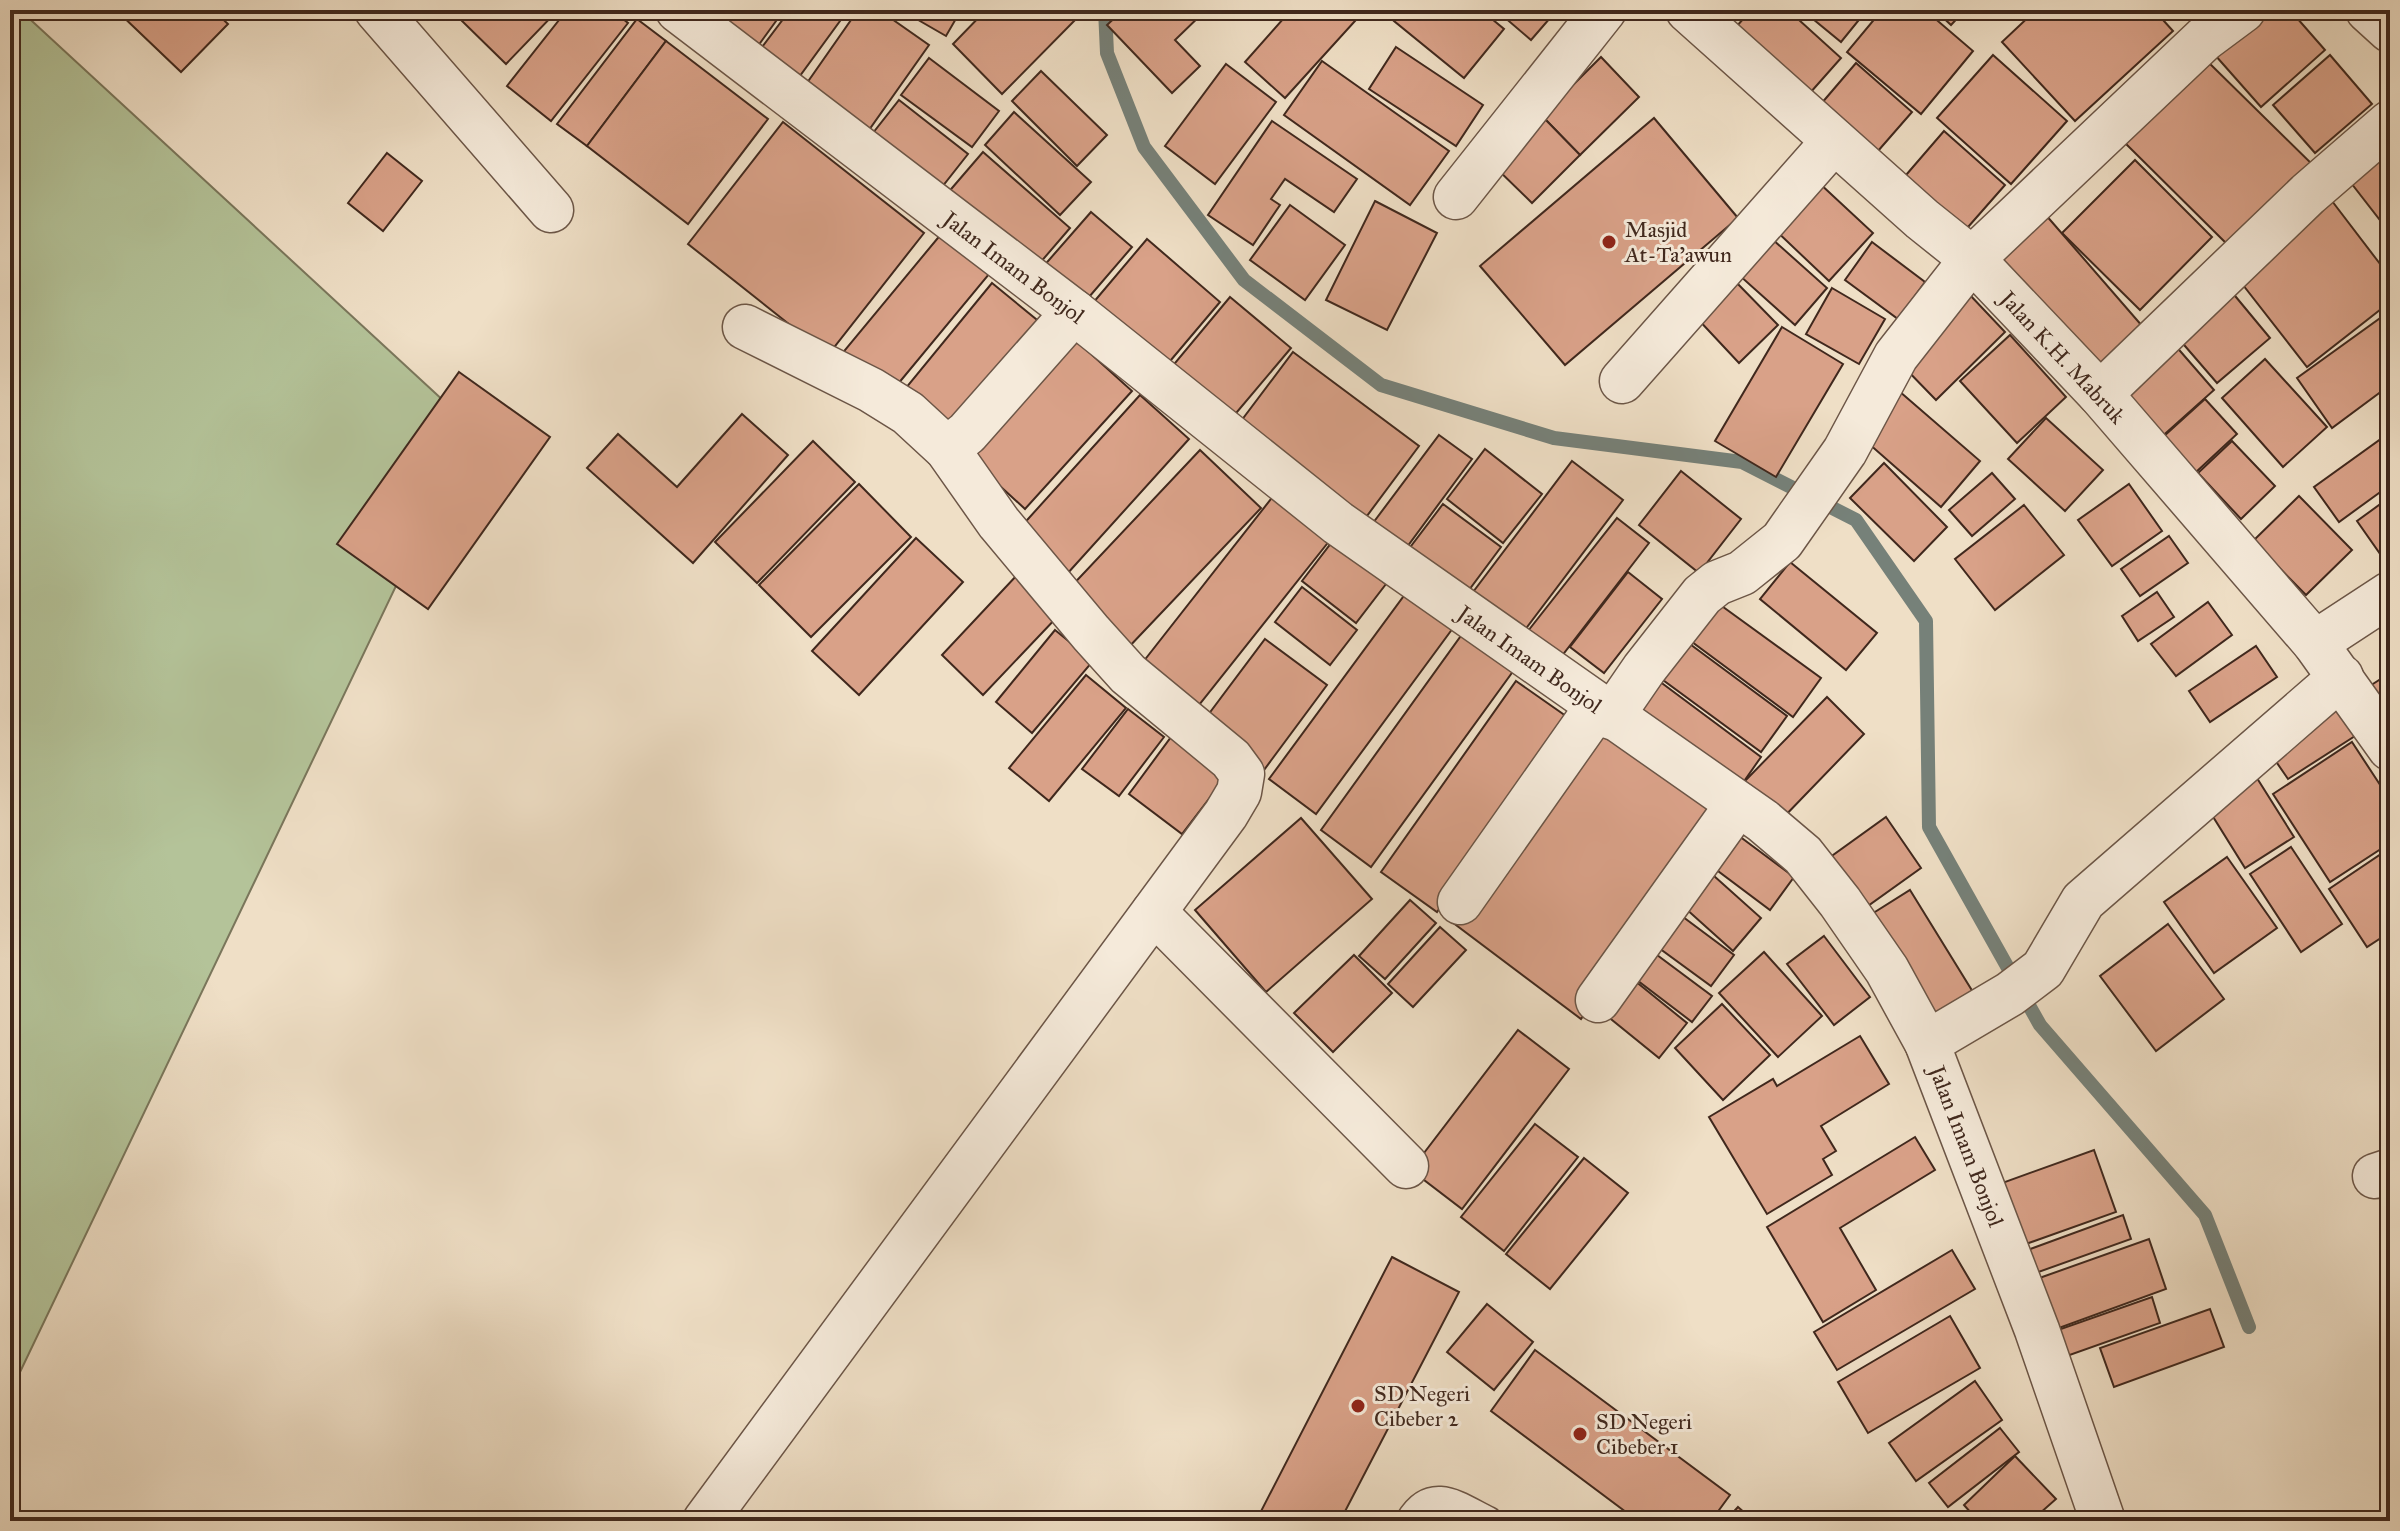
<svg xmlns="http://www.w3.org/2000/svg" width="2400" height="1531" viewBox="0 0 2400 1531" font-family="'IM FELL Great Primer',serif">
<style>
.green{fill:#b4c399;stroke:#7a765b;stroke-width:2}
.lines{fill:none;stroke-linecap:round;stroke-linejoin:round}
.stream{stroke:#768179;stroke-width:14}
.building{fill:#d9a188;stroke:#40281d;stroke-width:2}
.lane-casing{stroke:#6c5647;stroke-width:31}
.street-casing{stroke:#6c5647;stroke-width:47}
.lane{stroke:#f5eada;stroke-width:28}
.street{stroke:#f5eada;stroke-width:44}
.poi-dot{fill:#8f2418;stroke:#f5eada;stroke-width:3}
.labels{text-anchor:middle;stroke-width:6;stroke-linejoin:round;paint-order:stroke}
.poi-label{font-size:22px;fill:#40281d;stroke:#f5eada;text-anchor:start}
.street-label{font-size:22px;fill:#40281d;stroke:#f5eada}
</style>
<rect width="100%" height="100%" fill="#efdfc6"/>
<filter id="stains"><feTurbulence type="fractalNoise" baseFrequency=".0025" numOctaves="4"/><feColorMatrix values="0 0 0 0 .2 0 0 0 0 .09 0 0 0 0 .02 0 0 0 .5 -.17"/></filter>
<radialGradient id="worn" r=".72"><stop offset=".6" stop-color="#630" stop-opacity="0"/><stop offset="1" stop-color="#630" stop-opacity=".3"/></radialGradient>
<path class="green" d="M 10,10 L 20,10 L 472,427 L 10,1393 Z"/>
<g class="lines">
<path class="stream" d="M 1105,10 L 1107,53 L 1144,147 L 1244,280 L 1381,385 L 1554,438 L 1742,462 L 1856,520 L 1926,621 L 1929,827 L 2040,1025 L 2205,1215 L 2249,1327"/>
</g>
<g class="building">
<path d="M 116,10 L 213,10 L 228,24 L 181,72 Z"/>
<path d="M 470,10 L 558,10 L 506,64 L 461,20 Z"/>
<path d="M 567,10 L 612,10 L 628,23 L 551,121 L 507,86 Z"/>
<path d="M 706,10 L 784,10 L 755,50 Z"/>
<path d="M 790,10 L 848,10 L 794,84 L 756,55 Z"/>
<path d="M 858,10 L 879,10 L 929,45 L 864,137 L 800,93 Z"/>
<path d="M 901,10 L 961,10 L 946,36 Z"/>
<path d="M 986,10 L 1079,10 L 1082,13 L 1002,94 L 953,44 Z"/>
<path d="M 1123,10 L 1206,10 L 1175,40 L 1200,66 L 1172,93 L 1107,25 Z"/>
<path d="M 1291,10 L 1365,10 L 1285,98 L 1245,62 Z"/>
<path d="M 1403,10 L 1481,10 L 1504,29 L 1464,78 L 1394,21 Z"/>
<path d="M 1496,10 L 1557,10 L 1531,40 Z"/>
<path d="M 1700,10 L 1744,10 L 1723,32 Z"/>
<path d="M 1751,10 L 1788,10 L 1841,58 L 1802,102 L 1729,35 Z"/>
<path d="M 1802,10 L 1867,10 L 1841,42 Z"/>
<path d="M 1882,10 L 1925,10 L 1973,51 L 1921,114 L 1847,52 Z"/>
<path d="M 1935,10 L 1965,10 L 1951,25 Z"/>
<path d="M 2036,10 L 2154,10 L 2173,31 L 2075,121 L 2002,42 Z"/>
<path d="M 2265,10 L 2290,10 L 2325,50 L 2261,107 L 2215,55 Z"/>
<path d="M 637,19 L 666,41 L 587,146 L 557,124 Z"/>
<path d="M 666,41 L 768,119 L 688,224 L 587,146 Z"/>
<path d="M 1396,47 L 1483,105 L 1456,146 L 1369,89 Z"/>
<path d="M 1993,55 L 2067,121 L 2011,184 L 1937,118 Z"/>
<path d="M 2330,55 L 2372,104 L 2315,153 L 2273,105 Z"/>
<path d="M 2202,56 L 2319,171 L 2237,254 L 2121,139 Z"/>
<path d="M 1601,57 L 1639,97 L 1580,155 L 1542,116 Z"/>
<path d="M 929,58 L 999,111 L 972,147 L 901,95 Z"/>
<path d="M 1322,61 L 1449,151 L 1410,205 L 1284,115 Z"/>
<path d="M 1856,63 L 1912,112 L 1871,159 L 1815,111 Z"/>
<path d="M 1226,64 L 1276,102 L 1215,184 L 1165,146 Z"/>
<path d="M 1041,71 L 1107,135 L 1077,166 L 1012,101 Z"/>
<path d="M 899,100 L 968,154 L 938,192 L 869,138 Z"/>
<path d="M 1014,112 L 1091,182 L 1060,215 L 985,145 Z"/>
<path d="M 1542,116 L 1580,155 L 1532,203 L 1492,164 Z"/>
<path d="M 1654,118 L 1738,218 L 1565,365 L 1480,266 Z"/>
<path d="M 1272,121 L 1357,179 L 1334,212 L 1285,179 L 1271,199 L 1280,205 L 1253,245 L 1208,215 Z"/>
<path d="M 783,122 L 924,233 L 828,355 L 688,244 Z"/>
<path d="M 1944,131 L 2005,185 L 1961,235 L 1900,182 Z"/>
<path d="M 2390,132 L 2390,233 L 2341,170 Z"/>
<path d="M 983,152 L 1070,228 L 1033,271 L 946,195 Z"/>
<path d="M 387,153 L 422,181 L 383,231 L 348,203 Z"/>
<path d="M 2135,160 L 2212,237 L 2140,310 L 2062,233 Z"/>
<path d="M 1817,181 L 1873,233 L 1829,281 L 1773,228 Z"/>
<path d="M 1375,201 L 1437,233 L 1387,330 L 1326,300 Z"/>
<path d="M 2332,201 L 2390,277 L 2390,302 L 2307,367 L 2236,276 Z"/>
<path d="M 1290,205 L 1345,245 L 1305,300 L 1250,260 Z"/>
<path d="M 1091,212 L 1132,247 L 1083,304 L 1042,268 Z"/>
<path d="M 2045,214 L 2143,327 L 2096,369 L 1997,255 Z"/>
<path d="M 942,233 L 990,273 L 888,396 L 840,356 Z"/>
<path d="M 1771,238 L 1827,288 L 1795,325 L 1739,275 Z"/>
<path d="M 1147,239 L 1220,302 L 1160,373 L 1087,310 Z"/>
<path d="M 1872,242 L 1925,282 L 1898,319 L 1845,280 Z"/>
<path d="M 1733,279 L 1778,325 L 1739,363 L 1695,316 Z"/>
<path d="M 992,283 L 1042,324 L 955,430 L 905,389 Z"/>
<path d="M 2226,285 L 2270,338 L 2217,383 L 2172,331 Z"/>
<path d="M 1832,288 L 1885,319 L 1859,364 L 1806,334 Z"/>
<path d="M 1969,294 L 2005,332 L 1936,400 L 1899,362 Z"/>
<path d="M 1230,297 L 1291,348 L 1226,425 L 1165,375 Z"/>
<path d="M 2390,311 L 2390,385 L 2332,428 L 2297,378 Z"/>
<path d="M 1782,327 L 1843,364 L 1776,477 L 1715,441 Z"/>
<path d="M 1070,335 L 1132,391 L 1025,509 L 963,452 Z"/>
<path d="M 2010,335 L 2066,397 L 2017,443 L 1960,381 Z"/>
<path d="M 2174,344 L 2214,390 L 2157,441 L 2116,395 Z"/>
<path d="M 1293,352 L 1419,446 L 1358,528 L 1232,433 Z"/>
<path d="M 2265,359 L 2327,427 L 2283,467 L 2222,398 Z"/>
<path d="M 459,372 L 550,437 L 428,609 L 337,544 Z"/>
<path d="M 1899,391 L 1980,461 L 1941,507 L 1860,436 Z"/>
<path d="M 1140,395 L 1189,439 L 1067,574 L 1019,529 Z"/>
<path d="M 2205,399 L 2237,434 L 2195,473 L 2163,437 Z"/>
<path d="M 742,414 L 788,455 L 693,563 L 587,468 L 618,434 L 677,487 Z"/>
<path d="M 2046,418 L 2103,470 L 2065,511 L 2008,459 Z"/>
<path d="M 1439,435 L 1472,459 L 1404,551 L 1370,527 Z"/>
<path d="M 2385,436 L 2390,443 L 2390,485 L 2339,522 L 2314,487 Z"/>
<path d="M 813,441 L 855,482 L 757,583 L 715,542 Z"/>
<path d="M 2232,441 L 2275,486 L 2241,519 L 2198,473 Z"/>
<path d="M 1485,449 L 1542,494 L 1503,543 L 1447,499 Z"/>
<path d="M 1200,450 L 1261,508 L 1126,650 L 1066,592 Z"/>
<path d="M 1572,461 L 1623,500 L 1518,639 L 1467,600 Z"/>
<path d="M 1884,463 L 1947,527 L 1914,561 L 1850,498 Z"/>
<path d="M 1681,471 L 1741,519 L 1699,573 L 1639,525 Z"/>
<path d="M 1992,473 L 2015,499 L 1972,536 L 1949,510 Z"/>
<path d="M 859,484 L 911,537 L 811,637 L 759,585 Z"/>
<path d="M 2129,484 L 2162,531 L 2112,566 L 2078,520 Z"/>
<path d="M 1278,490 L 1334,535 L 1191,715 L 1136,671 Z"/>
<path d="M 2299,496 L 2352,550 L 2306,595 L 2253,541 Z"/>
<path d="M 2390,497 L 2390,568 L 2357,521 Z"/>
<path d="M 1443,504 L 1501,547 L 1463,598 L 1405,554 Z"/>
<path d="M 2024,505 L 2064,555 L 1995,610 L 1955,559 Z"/>
<path d="M 1617,518 L 1649,543 L 1561,657 L 1528,631 Z"/>
<path d="M 2169,536 L 2188,563 L 2140,596 L 2121,569 Z"/>
<path d="M 916,538 L 963,582 L 859,695 L 812,651 Z"/>
<path d="M 1332,542 L 1386,584 L 1356,623 L 1302,581 Z"/>
<path d="M 1790,562 L 1877,633 L 1846,670 L 1760,599 Z"/>
<path d="M 1628,572 L 1662,599 L 1604,673 L 1570,647 Z"/>
<path d="M 1018,574 L 1059,615 L 983,695 L 942,655 Z"/>
<path d="M 1302,587 L 1357,630 L 1330,665 L 1275,622 Z"/>
<path d="M 2157,592 L 2174,617 L 2138,641 L 2122,616 Z"/>
<path d="M 1406,593 L 1453,628 L 1316,814 L 1269,779 Z"/>
<path d="M 1708,596 L 1821,678 L 1793,717 L 1680,633 Z"/>
<path d="M 2208,602 L 2232,635 L 2176,676 L 2151,644 Z"/>
<path d="M 1055,630 L 1093,661 L 1032,733 L 996,702 Z"/>
<path d="M 1463,633 L 1514,670 L 1371,867 L 1321,830 Z"/>
<path d="M 1675,633 L 1787,716 L 1761,752 L 1648,669 Z"/>
<path d="M 1265,639 L 1327,685 L 1264,770 L 1202,723 Z"/>
<path d="M 2256,646 L 2277,677 L 2210,722 L 2189,691 Z"/>
<path d="M 1647,672 L 1761,757 L 1740,787 L 1624,702 Z"/>
<path d="M 2390,673 L 2390,729 L 2362,691 Z"/>
<path d="M 1086,675 L 1126,708 L 1049,801 L 1009,768 Z"/>
<path d="M 1516,681 L 1573,721 L 1437,912 L 1381,872 Z"/>
<path d="M 1827,697 L 1864,734 L 1779,822 L 1741,785 Z"/>
<path d="M 2332,700 L 2355,736 L 2288,779 L 2264,744 Z"/>
<path d="M 1128,709 L 1164,737 L 1119,796 L 1082,769 Z"/>
<path d="M 1595,723 L 1726,812 L 1581,1019 L 1452,922 Z"/>
<path d="M 1174,733 L 1228,774 L 1182,834 L 1129,794 Z"/>
<path d="M 2352,742 L 2390,800 L 2390,843 L 2330,882 L 2273,794 Z"/>
<path d="M 2250,767 L 2294,837 L 2245,868 L 2202,799 Z"/>
<path d="M 1886,817 L 1921,868 L 1858,913 L 1822,863 Z"/>
<path d="M 1301,818 L 1372,899 L 1266,992 L 1195,910 Z"/>
<path d="M 1731,830 L 1794,877 L 1770,910 L 1706,862 Z"/>
<path d="M 2291,847 L 2342,924 L 2301,952 L 2250,874 Z"/>
<path d="M 2390,848 L 2390,932 L 2367,947 L 2329,889 Z"/>
<path d="M 2227,857 L 2277,928 L 2214,973 L 2164,902 Z"/>
<path d="M 1704,867 L 1761,918 L 1733,951 L 1675,899 Z"/>
<path d="M 1910,890 L 1976,997 L 1933,1023 L 1867,917 Z"/>
<path d="M 1410,900 L 1436,923 L 1385,979 L 1359,956 Z"/>
<path d="M 1671,908 L 1734,955 L 1711,986 L 1648,940 Z"/>
<path d="M 2168,924 L 2224,999 L 2156,1051 L 2100,976 Z"/>
<path d="M 1440,927 L 1466,950 L 1413,1007 L 1388,984 Z"/>
<path d="M 1824,936 L 1870,997 L 1834,1025 L 1787,964 Z"/>
<path d="M 1649,949 L 1712,996 L 1692,1022 L 1629,974 Z"/>
<path d="M 1764,952 L 1822,1016 L 1778,1057 L 1719,993 Z"/>
<path d="M 1354,955 L 1392,993 L 1333,1052 L 1294,1013 Z"/>
<path d="M 1624,972 L 1687,1023 L 1659,1058 L 1596,1007 Z"/>
<path d="M 1722,1004 L 1770,1055 L 1723,1100 L 1675,1048 Z"/>
<path d="M 1518,1030 L 1569,1069 L 1462,1209 L 1411,1170 Z"/>
<path d="M 1860,1036 L 1889,1084 L 1821,1126 L 1836,1151 L 1823,1159 L 1832,1175 L 1767,1214 L 1709,1117 L 1773,1079 L 1777,1086 Z"/>
<path d="M 1535,1124 L 1578,1157 L 1504,1251 L 1461,1217 Z"/>
<path d="M 1915,1137 L 1935,1170 L 1840,1228 L 1876,1290 L 1823,1322 L 1767,1227 Z"/>
<path d="M 2094,1150 L 2116,1212 L 2012,1249 L 1991,1187 Z"/>
<path d="M 1584,1158 L 1628,1193 L 1550,1289 L 1506,1254 Z"/>
<path d="M 2123,1215 L 2131,1239 L 2030,1275 L 2022,1252 Z"/>
<path d="M 2149,1239 L 2166,1289 L 2048,1332 L 2031,1281 Z"/>
<path d="M 1952,1250 L 1975,1289 L 1837,1370 L 1814,1332 Z"/>
<path d="M 1392,1257 L 1459,1292 L 1340,1521 L 1256,1521 Z"/>
<path d="M 2152,1297 L 2160,1323 L 2064,1357 L 2055,1331 Z"/>
<path d="M 1487,1304 L 1533,1342 L 1494,1390 L 1447,1352 Z"/>
<path d="M 2210,1309 L 2224,1347 L 2114,1387 L 2100,1348 Z"/>
<path d="M 1950,1316 L 1980,1368 L 1868,1433 L 1838,1382 Z"/>
<path d="M 1535,1350 L 1730,1495 L 1711,1521 L 1638,1521 L 1491,1411 Z"/>
<path d="M 1975,1381 L 2002,1420 L 1916,1481 L 1889,1443 Z"/>
<path d="M 2000,1428 L 2019,1452 L 1948,1507 L 1929,1483 Z"/>
<path d="M 2015,1456 L 2056,1499 L 2039,1514 L 2046,1521 L 1978,1521 L 1964,1505 Z"/>
<path d="M 1738,1507 L 1754,1521 L 1725,1521 Z"/>
</g>
<g class="lines">
<defs>
<path id="lane" d="M 1410,1521 C 1432,1484 1459,1507 1488,1521"/>
<g id="street">
<path d="M 377,10 L 551,210"/>
<path d="M 678,10 L 1074,312 L 1338,523 L 1763,821 L 1803,855 L 1840,902 L 1887,970 L 1927,1043 L 2037,1330 L 2103,1521"/>
<path d="M 1688,10 L 1922,219 L 1972,259 L 2100,394 L 2315,643 L 2390,748"/>
<path d="M 2368,10 L 2390,30"/>
<path d="M 1456,197 L 1604,10"/>
<path d="M 1622,381 L 1834,141"/>
<path d="M 2100,394 L 2308,194 L 2390,123"/>
<path d="M 947,449 L 967,433 L 1074,312"/>
<path d="M 2315,643 L 2390,594"/>
<path d="M 1611,717 L 1644,669 L 1702,595 L 1717,583 L 1742,573 L 1782,541 L 1845,451 L 1896,356 L 1972,259 L 2204,39 L 2243,10"/>
<path d="M 1460,902 L 1598,706"/>
<path d="M 1154,912 L 1406,1166"/>
<path d="M 1598,1000 L 1738,804"/>
<path d="M 1927,1043 L 2010,994 L 2043,969 L 2083,901 L 2341,677"/>
<path d="M 2375,1176 L 2390,1171"/>
<path d="M 705,1521 L 1226,814 L 1239,792 L 1242,774 L 1231,759 L 1128,674 L 1091,633 L 999,523 L 947,449 L 908,413 L 871,390 L 745,327"/>
</g>
</defs>
<use href="#lane" class="lane-casing"/>
<use href="#street" class="street-casing"/>
<use href="#lane" class="lane"/>
<use href="#street" class="street"/>
</g>
<g class="poi-dot">
<circle cx="1609" cy="242" r="8"/>
<circle cx="1358" cy="1406" r="8"/>
<circle cx="1580" cy="1434" r="8"/>
</g>
<g class="labels">
<g class="poi-label">
<text x="1625" y="237">Masjid<tspan x="1625" dy="25">At-Ta'awun</tspan></text>
<text x="1374" y="1401">SD Negeri<tspan x="1374" dy="25">Cibeber 2</tspan></text>
<text x="1596" y="1429">SD Negeri<tspan x="1596" dy="25">Cibeber 1</tspan></text>
</g>
<g class="street-label">
<text transform="translate(1014 267) rotate(37)" y="8">Jalan Imam Bonjol</text>
<text transform="translate(2063 357) rotate(47)" y="8">Jalan K.H. Mabruk</text>
<text transform="translate(1530 659) rotate(35)" y="8">Jalan Imam Bonjol</text>
<text transform="translate(1967 1146) rotate(69)" y="8">Jalan Imam Bonjol</text>
</g>
</g>
<rect width="2400" height="1531" fill="none" stroke="#efdfc6" stroke-width="40"/>
<rect x="12" y="12" width="2376" height="1507" fill="none" stroke="#40281d" stroke-width="4"/>
<rect x="20" y="20" width="2360" height="1491" fill="none" stroke="#40281d" stroke-width="2"/>
<rect width="100%" height="100%" filter="url(#stains)"/>
<rect width="100%" height="100%" fill="url(#worn)"/>
</svg>
